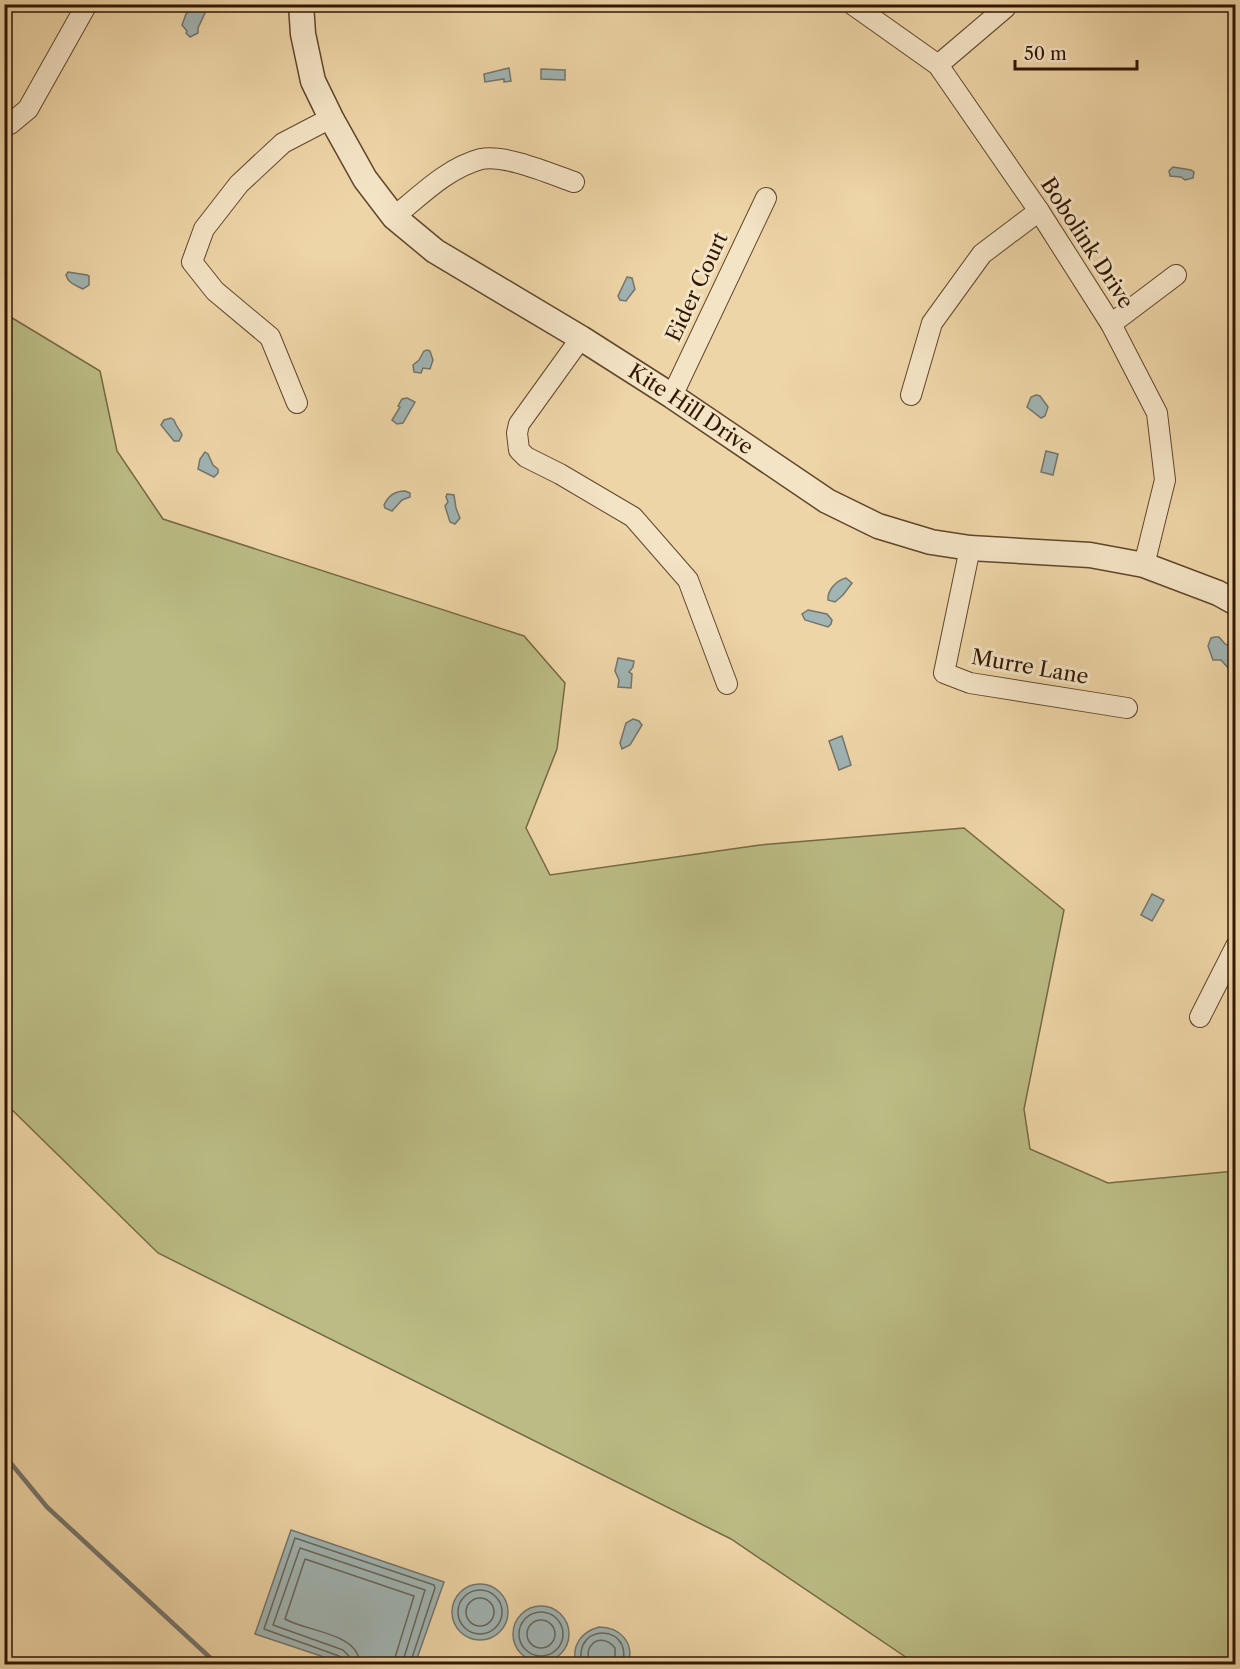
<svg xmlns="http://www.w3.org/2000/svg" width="1240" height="1669" viewBox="0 0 1240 1669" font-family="'Libre Caslon Text',serif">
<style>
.green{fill:#bbbc85;stroke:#766944;stroke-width:1.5}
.water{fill:#a0b5b4;stroke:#74756d;stroke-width:1.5}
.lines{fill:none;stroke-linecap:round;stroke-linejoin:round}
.shore{stroke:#68665b;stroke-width:1.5}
.stream{stroke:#74756d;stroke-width:4.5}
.minor-casing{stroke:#60462b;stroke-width:22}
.tertiary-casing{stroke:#60462b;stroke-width:27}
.minor{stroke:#f4e4c6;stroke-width:20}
.tertiary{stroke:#f4e4c6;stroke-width:24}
.labels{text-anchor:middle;stroke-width:6;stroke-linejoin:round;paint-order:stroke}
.street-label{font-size:21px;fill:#311602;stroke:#f4e4c6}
</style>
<rect width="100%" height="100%" fill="#eed5a7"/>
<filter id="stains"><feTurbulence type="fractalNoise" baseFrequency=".00333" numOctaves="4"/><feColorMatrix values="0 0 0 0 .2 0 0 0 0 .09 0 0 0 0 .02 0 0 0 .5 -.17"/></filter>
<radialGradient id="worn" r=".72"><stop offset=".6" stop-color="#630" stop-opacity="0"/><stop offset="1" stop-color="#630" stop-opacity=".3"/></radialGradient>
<path class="green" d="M 4,313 L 100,371 L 117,451 L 163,519 L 524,636 L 565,683 L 557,749 L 526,828 L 550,875 L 760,845 L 964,828 L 1064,910 L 1024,1109 L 1030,1149 L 1108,1183 L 1235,1171 L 1235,1664 L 916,1664 L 731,1539 L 158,1253 L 5,1103 Z"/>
<g class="water">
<path d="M 193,7 L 202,8 L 205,13 L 198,28 L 198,33 L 190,37 L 186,33 L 187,31 L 182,25 L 186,14 Z"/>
<path d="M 509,68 L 511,81 L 504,82 L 504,79 L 485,82 L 484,74 Z"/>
<path d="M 541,69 L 565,70 L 565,80 L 541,79 Z"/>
<path d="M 1173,167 L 1191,170 L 1194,172 L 1193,178 L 1185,180 L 1181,177 L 1170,176 L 1169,171 Z"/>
<path d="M 68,272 L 87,275 L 89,276 L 89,285 L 83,289 C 75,285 68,283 66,275 Z"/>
<path d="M 627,277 L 632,278 L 635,289 L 626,301 L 620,300 L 618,296 Z"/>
<path d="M 427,350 L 430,351 L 433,360 L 430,369 L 423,368 L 421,373 L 414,372 L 413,365 L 419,360 L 424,351 Z"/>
<path d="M 1036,395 L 1040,396 L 1048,407 L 1045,416 L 1041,418 L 1027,407 L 1031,397 Z"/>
<path d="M 407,398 L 415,402 L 403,423 L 397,424 L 392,420 L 400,407 L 398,406 L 402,399 Z"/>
<path d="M 171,418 L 174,420 C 176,427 180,429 182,435 L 179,441 L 174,441 L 161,425 L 164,420 Z"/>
<path d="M 1046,451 L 1058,454 L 1053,475 L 1041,472 Z"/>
<path d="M 205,452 L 208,454 L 213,465 L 218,469 L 218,473 L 214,477 L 198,469 L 200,459 Z"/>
<path d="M 405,491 L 410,493 L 410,497 L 402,500 L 392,511 L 385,508 L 384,505 C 388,496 395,491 405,491 Z"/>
<path d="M 447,494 L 454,495 L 456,508 L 460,518 L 455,524 L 450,522 L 445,506 L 448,502 L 446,497 Z"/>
<path d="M 846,578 L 852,583 L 843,595 L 835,602 L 828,600 C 827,590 837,580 846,578 Z"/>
<path d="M 808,610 L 827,614 L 832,620 L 831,624 L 828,627 L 805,620 L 802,614 Z"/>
<path d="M 1215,637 L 1219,637 L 1225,644 L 1232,647 L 1233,654 L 1235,656 L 1235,671 L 1230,670 L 1221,660 L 1213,660 L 1208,646 L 1211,638 Z"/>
<path d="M 618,658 L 634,661 L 633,667 L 629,672 L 632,674 L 631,688 L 618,687 L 619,680 L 615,671 Z"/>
<path d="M 633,719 L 639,721 L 642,725 L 630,745 L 622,749 L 620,743 L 626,723 Z"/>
<path d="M 842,736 L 851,765 L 839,770 L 829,741 Z"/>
<path d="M 1152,894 L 1164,900 L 1152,921 L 1141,915 Z"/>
<path d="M 291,1530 L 444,1582 L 415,1664 L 345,1664 L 255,1634 Z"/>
<circle cx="480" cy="1612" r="28"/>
<circle cx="541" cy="1634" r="28"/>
<path d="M 599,1627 C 620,1627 635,1643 628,1664 L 576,1664 C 571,1646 581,1632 599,1627 Z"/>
</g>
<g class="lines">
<g class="shore">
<circle cx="480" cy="1612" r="22"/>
<circle cx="480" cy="1612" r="14"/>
<circle cx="541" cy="1634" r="22"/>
<circle cx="541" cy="1634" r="14"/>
<path d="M 343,1664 L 342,1659 L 339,1656 L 264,1629 L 295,1538 L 434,1585 L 435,1588 L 410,1664"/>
<path d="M 351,1664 L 349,1656 L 343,1650 L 273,1625 L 300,1548 L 425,1590 L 402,1664"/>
<path d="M 360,1664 C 358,1632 307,1632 285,1619 L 305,1559 L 414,1596 L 393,1664"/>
<path d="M 581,1664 C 581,1658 580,1651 583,1645 C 591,1629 614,1629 622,1645 C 625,1652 624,1658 623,1664"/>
<path d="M 589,1664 C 589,1659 587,1654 589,1649 C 595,1636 608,1639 615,1648 L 615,1664"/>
</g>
<path class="stream" d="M 4,1455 L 47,1507 L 217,1664"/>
<defs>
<g id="minor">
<path d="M 852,4 L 938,65 L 1039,211 L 1111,324 L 1157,413 L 1165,480 L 1144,565"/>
<path d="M 938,65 L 1005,8"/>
<path d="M 4,122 L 10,124 L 28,109 L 87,4"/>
<path d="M 394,217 C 420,196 447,168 481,159 C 505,154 551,174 574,182"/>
<path d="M 1111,324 L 1176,275"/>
<path d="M 581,338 L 519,424 L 517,433 L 519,450 L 526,457 L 560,474 L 633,517 L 688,580 L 727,684"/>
<path d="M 911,395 L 932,323 L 982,254 L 1039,211"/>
<path d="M 672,396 L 766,198"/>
<path d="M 297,403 L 270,337 L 215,291 L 192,262 L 204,229 L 239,184 L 283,143 L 331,118"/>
<path d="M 970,548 L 944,673 L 970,683 L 1127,708"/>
<path d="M 1200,1017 L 1236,946"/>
</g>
<g id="tertiary">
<path id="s1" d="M 301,4 L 303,34 L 313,81 L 331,118 L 365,179 L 394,217 L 435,251 L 581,338 L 672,396 L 827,501 L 878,526 L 931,542 L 970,548 L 1090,555 L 1144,565 L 1218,593 L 1236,603"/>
</g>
</defs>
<use href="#minor" class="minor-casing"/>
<use href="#tertiary" class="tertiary-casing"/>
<use href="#minor" class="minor"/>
<use href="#tertiary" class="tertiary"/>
</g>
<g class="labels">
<g class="street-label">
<text transform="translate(1087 243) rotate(57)" y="7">Bobolink Drive</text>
<text transform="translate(697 287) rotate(-65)" y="7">Eider Court</text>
<text dy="7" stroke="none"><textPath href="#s1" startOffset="591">Kite Hill Drive</textPath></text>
<text transform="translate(1030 667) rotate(10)" y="7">Murre Lane</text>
</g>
</g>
<rect width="1240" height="1669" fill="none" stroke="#eed5a7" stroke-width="24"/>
<rect x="6" y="6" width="1228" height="1657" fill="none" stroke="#311602" stroke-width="3"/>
<rect x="12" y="12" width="1216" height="1645" fill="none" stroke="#311602" stroke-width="1.5"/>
<path d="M1015 60v9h122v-9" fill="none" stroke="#311602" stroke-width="3"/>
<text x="1024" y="60" font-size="18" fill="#311602" stroke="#f4e4c6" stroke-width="4.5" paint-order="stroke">50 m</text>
<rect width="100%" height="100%" filter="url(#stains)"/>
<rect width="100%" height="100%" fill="url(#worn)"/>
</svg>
